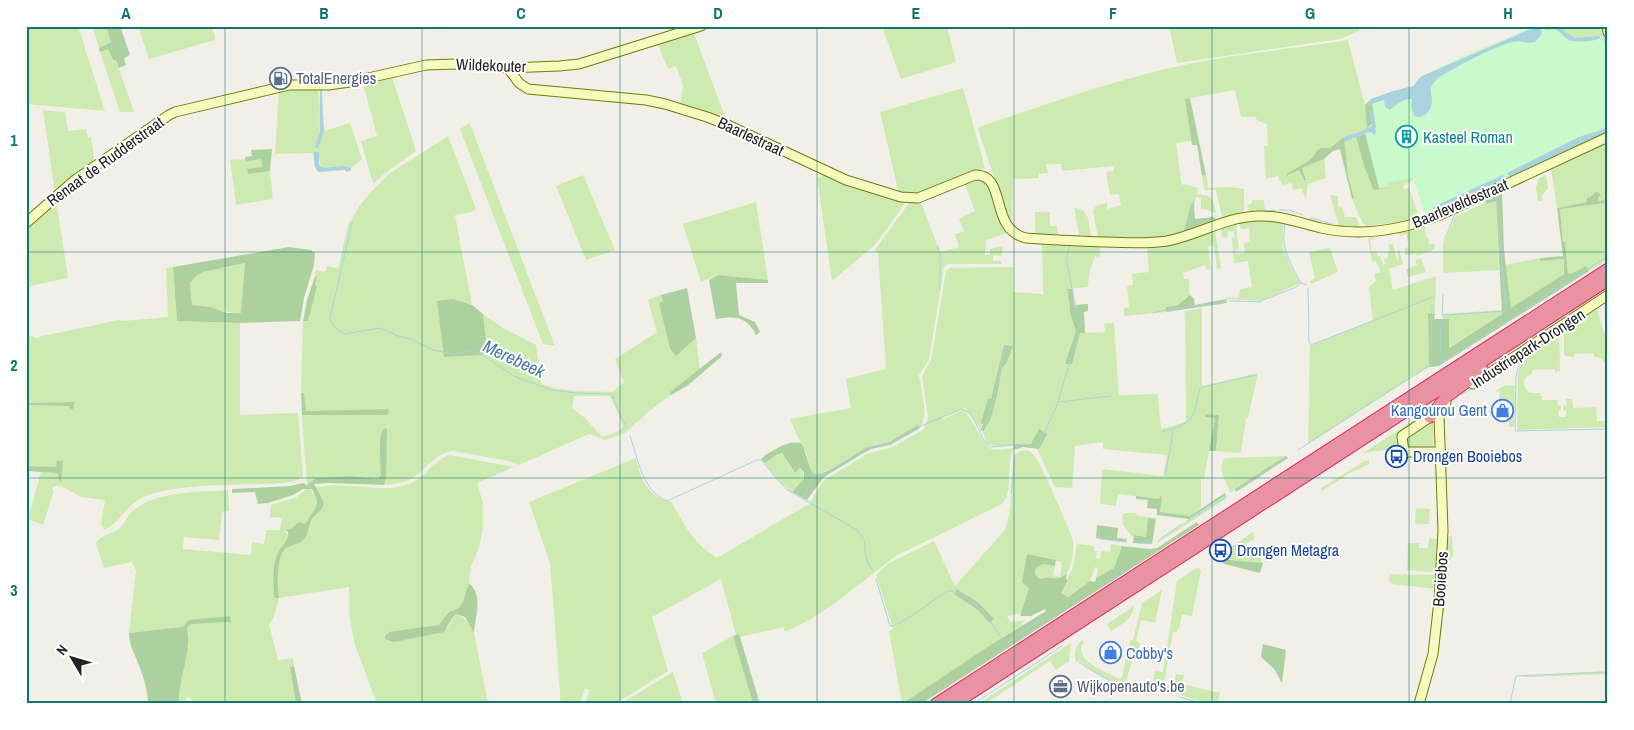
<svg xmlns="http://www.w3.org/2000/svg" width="1634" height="730" viewBox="0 0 1634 730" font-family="'Archivo Narrow',sans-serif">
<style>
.grass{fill:#cdebb0;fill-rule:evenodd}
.forest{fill:#add19e;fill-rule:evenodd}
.park{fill:#c8facc}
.water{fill:#aad3df}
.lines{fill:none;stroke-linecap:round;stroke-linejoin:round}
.stream{stroke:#aad3df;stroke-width:1}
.secondary-casing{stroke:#707d05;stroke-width:11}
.highway-casing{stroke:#dc2a67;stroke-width:13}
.secondary{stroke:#f7fabf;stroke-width:9}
.highway{stroke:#e892a2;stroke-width:11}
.grid{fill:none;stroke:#0f766e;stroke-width:1;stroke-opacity:0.55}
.labels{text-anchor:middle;stroke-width:4;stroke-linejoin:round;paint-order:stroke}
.street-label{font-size:16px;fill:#222;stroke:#fff}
.service-label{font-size:16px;fill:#4e5e75;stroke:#fff;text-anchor:start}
.culture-label{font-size:16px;fill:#0d838f;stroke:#fff;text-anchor:start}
.shop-label{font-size:16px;fill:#366cbe;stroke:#fff;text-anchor:end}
.transit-label{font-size:16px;fill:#164399;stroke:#fff;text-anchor:start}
.water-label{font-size:18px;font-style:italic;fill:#4a7aab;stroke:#fff}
.neatline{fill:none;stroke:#0f766e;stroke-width:2}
.grid-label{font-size:16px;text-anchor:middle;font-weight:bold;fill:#0f766e}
</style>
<rect width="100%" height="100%" fill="#f2efe9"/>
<g class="grass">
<path d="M 26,26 L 78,26 L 105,111 L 26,104 Z"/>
<path d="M 92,26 L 106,26 L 111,42 L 99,48 Z"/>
<path d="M 138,26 L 210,26 L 215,35 L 215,40 L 149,59 Z"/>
<path d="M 882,26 L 947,26 L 956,62 L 901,79 Z"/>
<path d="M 1169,26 L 1358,26 L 1359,31 L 1340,39 L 1177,63 Z"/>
<path d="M 1556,26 L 1602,26 L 1604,38 L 1598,36 L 1575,38 Z"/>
<path d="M 693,31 L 727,122 L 680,106 L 683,85 L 676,66 L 668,69 L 657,43 Z"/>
<path d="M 1348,40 L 1365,105 L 1367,129 L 1344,137 L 1330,149 L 1321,148 L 1317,150 L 1313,157 L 1307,162 L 1286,174 L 1288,176 L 1299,170 L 1304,180 L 1306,179 L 1302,168 L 1324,159 L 1326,178 L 1308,184 L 1306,198 L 1303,193 L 1302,188 L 1293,190 L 1292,183 L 1282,185 L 1278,176 L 1266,179 L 1264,146 L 1268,146 L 1267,124 L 1258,121 L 1255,117 L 1241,117 L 1235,90 L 1185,99 L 1191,141 L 1176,143 L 1182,187 L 1183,184 L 1198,188 L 1197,194 C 1213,195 1212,197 1216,212 L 1215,213 L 1208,210 L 1201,209 L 1201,198 L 1196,197 L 1195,204 L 1191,204 L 1186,228 C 1181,234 1172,234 1164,236 L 1164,238 L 1148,240 L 1098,238 L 1093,211 C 1095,205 1100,204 1107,203 L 1107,209 L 1121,205 L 1119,194 L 1110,195 L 1106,172 L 1114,171 L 1114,166 L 1062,171 L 1061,164 L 1046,164 L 1048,173 L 1039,174 L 1039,178 L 1013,179 L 1012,225 L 1009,221 C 999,190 988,160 978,129 L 979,127 C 1045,105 1110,81 1179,66 C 1234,54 1292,49 1348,40 Z"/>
<path d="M 108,48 L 113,60 L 116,60 L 134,112 L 120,112 L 100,52 Z"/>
<path d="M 392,77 L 416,151 L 386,172 L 373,184 L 361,141 L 377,136 L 363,84 Z"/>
<path d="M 317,87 L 317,91 L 319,92 L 320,120 L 319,147 L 324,131 L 350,123 L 362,159 L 351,168 C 342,163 331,169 321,167 L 318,152 L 314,152 L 313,153 L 275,154 L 279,91 L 280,89 Z"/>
<path d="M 963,88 L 985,168 L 924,194 L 899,194 L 880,112 Z"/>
<path d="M 43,110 L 65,112 L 68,131 L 86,129 L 88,138 L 91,137 L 95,164 L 55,193 Z"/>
<path d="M 470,123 L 470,124 L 555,346 L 543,344 L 460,129 Z"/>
<path d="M 448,136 L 476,209 L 472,212 L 455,215 L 472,305 L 453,299 L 487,348 L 483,314 L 503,328 L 536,345 L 541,384 C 564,392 588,391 612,392 L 624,382 L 615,359 L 657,332 L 648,300 L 661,295 L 663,301 L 659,303 L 670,349 L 676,356 L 696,338 L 700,370 L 669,393 L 671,395 L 653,408 L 625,433 L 605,440 L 589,434 L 519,465 L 508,461 L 453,451 C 434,453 427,470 411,479 C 403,483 393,484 384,485 L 386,478 L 380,437 L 381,476 L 378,479 L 350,476 L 316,478 L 307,485 L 302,415 L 387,415 L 389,410 L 305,411 L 304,393 L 301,393 L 303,321 L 308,321 L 317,277 L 315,276 L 316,270 L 325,272 L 327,266 L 338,268 L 348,225 L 360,205 L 372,191 L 390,173 ZM 574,396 L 610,396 L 623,426 C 618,433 609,436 601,436 L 585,418 L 572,408 Z"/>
<path d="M 1356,137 L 1368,178 L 1379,188 L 1388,187 L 1388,183 L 1413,178 L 1413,180 L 1403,186 L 1404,189 L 1409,188 L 1419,217 L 1399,222 L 1366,226 L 1362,222 L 1352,199 L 1354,198 L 1348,176 L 1344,142 Z"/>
<path d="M 1608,145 L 1608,260 L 1589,271 L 1586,266 L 1573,273 L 1568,274 L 1565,242 L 1563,242 L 1560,209 L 1604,203 L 1604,200 L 1599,202 L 1598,197 L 1593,195 L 1587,202 L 1557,208 L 1551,169 L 1596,147 Z"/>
<path d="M 261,158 L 262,167 L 248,169 L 248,174 L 270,171 L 273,199 L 236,205 L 230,160 L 246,159 L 246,161 Z"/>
<path d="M 828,174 L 907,200 L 876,244 L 832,281 L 817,178 Z"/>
<path d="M 583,175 L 615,250 L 586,260 L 556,186 Z"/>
<path d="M 1207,175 L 1208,188 L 1231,187 L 1244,189 L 1244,211 L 1222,217 L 1216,190 L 1204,190 L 1202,176 Z"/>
<path d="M 1546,175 L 1548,188 L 1542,196 L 1542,201 L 1538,201 L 1536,188 L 1539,178 Z"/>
<path d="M 982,178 L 991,189 L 1001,226 L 1007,233 L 986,240 L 985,255 L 990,255 L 990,249 L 1003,246 L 1002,256 L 993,255 L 993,261 L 1002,261 L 1002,264 L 948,264 L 944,267 L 929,360 L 919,375 C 921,389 929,417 920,428 L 918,425 L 888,442 L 875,444 L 855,454 L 830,470 L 814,474 C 808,467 809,456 804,448 C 799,438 794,430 790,419 L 851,408 L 846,379 L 886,369 L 878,253 L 875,250 L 909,203 L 920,200 L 940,252 L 959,247 L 955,234 L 964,231 L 959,219 L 975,211 L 964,182 L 972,179 Z"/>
<path d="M 1330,195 L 1338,196 L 1338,207 L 1343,208 L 1345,217 L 1356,217 L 1360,227 L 1339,226 Z"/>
<path d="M 56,199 L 68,278 L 26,287 L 26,225 Z"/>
<path d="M 1252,200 L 1264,200 L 1265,210 L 1249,211 L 1247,205 L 1251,204 Z"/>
<path d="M 1496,201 L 1499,270 L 1443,273 L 1443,244 L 1445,234 L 1448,234 L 1455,217 L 1486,202 L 1486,204 Z"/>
<path d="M 756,202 L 768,280 L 718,275 L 701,282 L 683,224 Z"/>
<path d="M 1074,207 L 1084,211 L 1088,218 L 1091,236 L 1079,235 Z"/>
<path d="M 1035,212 L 1050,212 L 1050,226 L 1057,226 L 1058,234 L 1035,234 Z"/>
<path d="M 1265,220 L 1282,222 C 1285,230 1282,237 1283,246 C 1286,259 1293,271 1300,283 L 1261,301 L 1226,299 L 1226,297 L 1239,298 L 1240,289 L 1252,287 L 1248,261 L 1234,263 L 1232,238 L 1235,237 L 1233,231 L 1228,231 L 1227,238 L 1222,237 L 1221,228 L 1236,224 L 1239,249 L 1235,250 L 1236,254 L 1245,253 L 1244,243 L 1250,242 L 1249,228 L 1241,229 L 1239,223 Z"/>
<path d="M 1425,226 L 1426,237 L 1428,237 L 1429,244 L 1434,244 L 1435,249 L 1417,256 L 1416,254 L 1405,255 L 1405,248 L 1409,247 L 1406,234 L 1400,236 L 1398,232 Z"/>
<path d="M 1215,230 L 1221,268 L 1217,269 L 1214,246 L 1208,246 L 1211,270 L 1206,269 L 1205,265 L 1183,273 L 1184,279 L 1189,279 L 1190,295 L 1178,305 L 1166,307 L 1166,312 L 1124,316 L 1124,308 L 1129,307 L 1127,286 L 1133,285 L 1132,274 L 1149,272 L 1147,246 Z"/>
<path d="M 1375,237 L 1375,239 L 1370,240 L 1371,252 L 1376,251 L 1377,256 L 1380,256 L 1383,265 L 1385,264 L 1384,259 L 1388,258 L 1387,252 L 1390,251 L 1388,245 L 1393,244 L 1397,260 L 1399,259 L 1397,250 L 1399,250 L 1403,264 L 1389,269 L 1393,290 L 1436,276 L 1435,314 L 1428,313 L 1429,367 L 1308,444 L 1310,346 L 1373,321 L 1369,287 L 1376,281 L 1374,274 L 1381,272 L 1376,261 L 1372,262 L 1368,238 Z"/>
<path d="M 1042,244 L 1099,245 L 1100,257 L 1095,256 L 1089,274 L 1088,287 L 1067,289 L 1070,307 L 1070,314 L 1076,331 L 1066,363 L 1072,364 L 1080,333 L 1105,332 L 1104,323 L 1114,323 L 1119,395 L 1158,394 L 1161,429 L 1176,425 L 1186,421 L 1185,311 L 1202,308 L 1202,386 L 1258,373 L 1248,418 L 1246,418 L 1241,453 L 1216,451 L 1219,415 L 1206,414 L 1215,418 L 1204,479 L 1201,479 L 1201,508 L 1190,516 L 1160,512 L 1162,497 L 1160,496 L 1159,499 L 1118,494 L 1116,506 L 1100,504 L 1102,469 L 1163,476 L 1167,455 L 1103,449 L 1103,442 L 1075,446 L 1072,488 L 1055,487 L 1037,449 L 1039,449 L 1039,429 L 1031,444 C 1017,442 1000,450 987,444 L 983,432 L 991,418 L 997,396 L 1002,368 L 1007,362 L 1012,347 L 1004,345 L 991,399 L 988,398 L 981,429 L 965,408 L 963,408 L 942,417 L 943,419 L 963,410 L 965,410 C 968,415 987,447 989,448 C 996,451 1007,449 1014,448 C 1012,453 1010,458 1010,464 C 1008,477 1012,494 1002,504 L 896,556 L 835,603 L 811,619 L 785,632 L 783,627 L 740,637 L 739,635 L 736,635 L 721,579 L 652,617 L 668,671 L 615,704 L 585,704 L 590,690 L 585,688 L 580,704 L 561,704 L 550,563 L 529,502 L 636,458 C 640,478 649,499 672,502 C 683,524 695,545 717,558 L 807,505 L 808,506 L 823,481 L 867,454 L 893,447 L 924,429 L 928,418 L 922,376 L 931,360 L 946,271 L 950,268 L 1013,267 L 1013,292 L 1043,294 Z"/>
<path d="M 1330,248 L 1338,272 L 1311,284 L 1310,281 L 1315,278 L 1309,252 Z"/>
<path d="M 1421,258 L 1426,272 L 1408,277 L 1406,269 L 1417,265 L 1415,260 Z"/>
<path d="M 1540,258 L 1541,261 L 1564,259 L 1564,274 L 1511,309 L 1505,265 Z"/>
<path d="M 245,263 L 241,313 C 224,313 209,307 192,306 L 190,283 L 196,276 L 203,272 Z"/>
<path d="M 173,267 L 177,321 L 240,323 L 240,415 L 298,413 L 303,476 C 296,486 256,484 243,484 C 214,486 163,485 138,500 C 124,509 120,522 104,530 L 101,524 L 105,500 L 81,497 L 61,486 L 53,486 L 52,490 L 54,490 L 43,525 L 28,519 L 41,472 L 57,473 L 60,482 L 63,461 L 56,467 L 26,466 L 26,405 L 68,406 L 72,410 L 73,409 L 75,402 L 26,403 L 26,335 L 41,339 L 38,337 L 119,320 L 123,321 L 168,317 L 166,268 Z"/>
<path d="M 1597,309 L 1608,346 L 1608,372 C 1605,363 1604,357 1594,357 L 1593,353 L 1574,354 L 1574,357 L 1566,356 L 1564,354 L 1564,330 Z"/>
<path d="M 1502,310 L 1502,314 L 1448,348 L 1449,319 L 1443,319 L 1443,314 Z"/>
<path d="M 1559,333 L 1560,371 L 1555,373 L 1555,369 L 1532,370 L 1532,374 C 1522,376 1522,387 1530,393 L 1541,393 L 1542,400 L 1557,400 L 1558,405 L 1561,406 L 1561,410 L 1559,410 L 1559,417 L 1566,417 L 1566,410 L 1563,410 L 1563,406 L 1567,405 L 1566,399 L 1572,399 L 1573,408 L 1596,407 L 1597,421 L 1608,421 L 1608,427 L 1517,430 L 1518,376 L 1521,358 Z"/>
<path d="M 1505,385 L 1515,386 L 1514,427 L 1509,427 L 1508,399 L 1500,403 L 1499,392 L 1495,391 Z"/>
<path d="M 1439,404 L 1434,413 L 1433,449 L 1386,450 L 1363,453 Z"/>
<path d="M 1020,451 C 1024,450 1028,450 1031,452 C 1040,458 1066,523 1072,537 C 1075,546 1072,575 1061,578 C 1054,581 1048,576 1040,579 L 1035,573 L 1036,568 L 1043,564 L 1055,566 L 1053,575 L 1060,577 L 1062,562 L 1027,555 L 1029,588 L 1022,613 L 1007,616 L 1010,622 L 1024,620 L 1025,621 L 1021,624 L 1022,626 L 902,704 L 889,631 L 893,629 L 876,575 L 889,563 L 934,541 L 955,586 L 1004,531 C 1013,513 1011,481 1013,461 L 1014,456 ZM 958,589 L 978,602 L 994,619 L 990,622 L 978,610 L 954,594 Z"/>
<path d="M 782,453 L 794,473 L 800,468 C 809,478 800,485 792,492 L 780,482 L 765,463 L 776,455 Z"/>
<path d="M 450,455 L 514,467 L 477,483 L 483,503 L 483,528 L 479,547 L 471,567 L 469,583 L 463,601 L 459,608 L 449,612 L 439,625 L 435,625 L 448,627 L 452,618 L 456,614 C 466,618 469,623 474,633 L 488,704 L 377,704 L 355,645 L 349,613 L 349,587 L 279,598 L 274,617 L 269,624 L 278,660 L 293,658 L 294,666 L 290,667 L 296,704 L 191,704 L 193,701 L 188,696 L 182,704 L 179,704 C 178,679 192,654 187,628 L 191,624 L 230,622 L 189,620 L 182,627 L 129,633 L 136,571 L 132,562 L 104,568 L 96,543 C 101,535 111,534 119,529 C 125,524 127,515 134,510 C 159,490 197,493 228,490 L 229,511 L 222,512 L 219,540 L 184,537 L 183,549 L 251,555 L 252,542 L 264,544 L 266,530 L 280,530 L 282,518 L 270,517 L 271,505 L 297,497 L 306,489 L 310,488 L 317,500 L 317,508 L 305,524 L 285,531 L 288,536 L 286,543 L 282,546 L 273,577 L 279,598 C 277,587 276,555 286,548 C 293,544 301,545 306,537 C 309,532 309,524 313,519 C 316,513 321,508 324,503 L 315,487 C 325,486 336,485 346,486 C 366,486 389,492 409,484 C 425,478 433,460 450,455 Z"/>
<path d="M 1286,456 L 1230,493 C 1227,482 1216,469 1225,458 Z"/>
<path d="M 1369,460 L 1369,464 L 1350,473 L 1322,491 L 1321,488 L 1363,462 Z"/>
<path d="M 1226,495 L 1226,499 L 1156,544 L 1159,540 Z"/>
<path d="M 1416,508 L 1430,509 L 1429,524 L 1415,524 Z"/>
<path d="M 1124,513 L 1136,513 L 1137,516 L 1157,518 L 1156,519 L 1148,518 L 1146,537 L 1134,535 L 1133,538 L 1123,525 L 1122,515 Z"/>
<path d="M 1253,532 L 1255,538 L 1236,551 L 1245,553 L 1249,558 L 1257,553 L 1263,563 L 1219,559 L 1221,554 Z"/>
<path d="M 1452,536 L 1453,556 L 1451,557 L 1451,560 L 1448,560 L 1449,577 L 1447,579 L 1446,590 L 1443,590 L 1447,537 Z"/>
<path d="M 1430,538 L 1437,539 L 1436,570 L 1433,572 L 1407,570 L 1408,543 L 1419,543 L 1419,548 L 1428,548 L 1429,539 Z"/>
<path d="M 1077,544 L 1095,546 L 1094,551 L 1097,551 L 1096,558 L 1100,559 L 1101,551 L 1110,552 L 1111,544 L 1122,546 L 1114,568 L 1096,578 L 1098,568 L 1095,567 L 1090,581 L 1067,597 L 1061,593 L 1073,567 Z"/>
<path d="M 1198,567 L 1201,570 L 1192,616 L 1182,614 L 1179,629 L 1177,629 L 1177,632 L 1173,632 L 1164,684 L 1173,686 L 1176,674 L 1184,675 L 1182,684 L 1220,693 L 1217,704 L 1209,704 L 1177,694 L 1151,690 L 1155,671 L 1163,672 L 1177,581 Z"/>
<path d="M 1390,574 L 1435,575 L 1435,589 L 1392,584 L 1389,580 Z"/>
<path d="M 1162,590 L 1155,623 L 1141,620 L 1136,641 L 1140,643 L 1137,657 L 1133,656 L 1125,686 C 1109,682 1092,671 1079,660 L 1076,663 C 1074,655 1075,646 1082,640 L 1084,642 C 1083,643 1081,647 1081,649 C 1080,663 1110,674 1120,679 L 1122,677 L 1130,640 L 1133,640 L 1142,603 Z"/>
<path d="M 1134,606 C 1132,620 1122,624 1111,631 L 1107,624 Z"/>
<path d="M 733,636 L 753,704 L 716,704 L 702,653 Z"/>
<path d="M 1071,643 L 1069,661 L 1056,670 L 1050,661 L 985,704 L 978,704 Z"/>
<path d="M 1608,671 L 1608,674 L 1529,677 L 1515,676 Z"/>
<path d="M 673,672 L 683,704 L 620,704 L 622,703 Z"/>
</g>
<g class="forest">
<path d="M 106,26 L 120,26 L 130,55 L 124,58 L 126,65 L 119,68 L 116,60 L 113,60 L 108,49 L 100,52 L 99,48 L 111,42 Z"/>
<path d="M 1190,98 L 1206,175 L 1202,176 L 1197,145 L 1192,145 L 1185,99 Z"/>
<path d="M 1371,99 L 1369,103 L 1372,104 L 1413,178 L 1388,183 L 1388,187 L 1374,190 C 1366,174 1361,155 1356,137 L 1370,132 L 1372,123 L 1367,129 L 1365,105 Z"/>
<path d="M 1344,137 L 1348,176 L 1354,198 L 1352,199 L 1340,149 L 1333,151 L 1324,159 L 1302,168 L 1306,180 L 1304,180 L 1299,170 L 1287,176 L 1286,174 L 1307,162 L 1313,157 L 1317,150 L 1321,148 L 1330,148 Z"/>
<path d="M 272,149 L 270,171 L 248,174 L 247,169 L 262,167 L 261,159 L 246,161 L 245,157 L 252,156 L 251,150 Z"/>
<path d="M 1502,190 L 1504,250 L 1511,308 L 1564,274 L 1564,259 L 1540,261 L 1540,258 L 1563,256 L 1557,208 L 1587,202 L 1587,198 L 1590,197 L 1596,192 L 1600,193 L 1601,196 L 1598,197 L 1599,201 L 1604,200 L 1605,203 L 1560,209 L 1563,242 L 1565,242 L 1568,274 L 1573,273 L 1586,266 L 1589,271 L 1439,366 L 1429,367 L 1428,313 L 1435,314 L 1434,319 L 1449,319 L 1449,348 L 1502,314 L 1496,201 L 1486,204 L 1485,198 Z"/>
<path d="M 1191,204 L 1194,204 L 1195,219 L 1214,217 L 1216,219 L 1184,231 Z"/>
<path d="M 289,247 L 311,250 L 315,253 L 314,265 L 304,298 L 300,321 L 240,323 L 177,321 L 173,267 ZM 245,263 L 241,313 L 227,313 L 210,307 L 192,305 L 190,283 L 196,276 L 203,272 Z"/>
<path d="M 718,275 L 768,280 L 768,283 L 736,283 L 739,315 L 755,322 L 760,332 L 756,335 C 747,316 734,316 716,319 L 709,280 Z"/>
<path d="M 315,276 L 317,277 L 315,285 L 317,286 L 308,321 L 303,321 L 307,300 Z"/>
<path d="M 687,288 L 696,338 L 676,356 L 670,349 L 659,303 L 663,301 L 661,295 Z"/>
<path d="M 1067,289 L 1073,289 L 1074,305 L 1088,304 L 1088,311 L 1084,312 L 1085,333 L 1080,333 L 1072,364 L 1065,364 L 1076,331 L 1070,314 L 1070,307 Z"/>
<path d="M 1190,295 L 1194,299 L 1195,305 L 1226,299 L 1227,303 L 1166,312 L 1166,307 L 1178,305 Z"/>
<path d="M 453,299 L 472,305 L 483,314 L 487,348 L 482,355 L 444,357 L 437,301 Z"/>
<path d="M 1004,345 L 1013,346 L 1007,362 L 1002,368 L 997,396 L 991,418 L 983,432 L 981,429 L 983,424 L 981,423 L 988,398 L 991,399 Z"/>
<path d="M 721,352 L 722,356 L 687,386 L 671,395 L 669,393 Z"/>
<path d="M 301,393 L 304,393 L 306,411 L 389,409 L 388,415 L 302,415 Z"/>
<path d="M 75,402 L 73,409 L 72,410 L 68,406 L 26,405 L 26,403 Z"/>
<path d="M 1206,414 L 1219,415 L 1216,451 L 1209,451 L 1215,418 L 1205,417 Z"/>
<path d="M 918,425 L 920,428 L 890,445 L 871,449 L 865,452 L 824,477 L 807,500 L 792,492 L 804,479 L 804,472 L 800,468 L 795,473 L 782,453 L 776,455 L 765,463 L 761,459 L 764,456 C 775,449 788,440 801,443 C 807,452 807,465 814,474 L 822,473 L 830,470 L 867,447 L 889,442 Z"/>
<path d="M 384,428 L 387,429 L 386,478 L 384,485 L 329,483 L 314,484 L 324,503 C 323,510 317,512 313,518 C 309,524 309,531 306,537 C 301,545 293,544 286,548 C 276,555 277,588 279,598 L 274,598 C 274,584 271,567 278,553 C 281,545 289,542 288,532 L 285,530 L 291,529 L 299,522 L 305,524 C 315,507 322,508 312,489 L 303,489 L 293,495 L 268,503 L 258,504 L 255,492 L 232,493 L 232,489 L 291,486 L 303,483 L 307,485 L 316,478 L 350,476 L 378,479 L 381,475 C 381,463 377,438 384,428 Z"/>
<path d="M 1039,429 L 1047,434 L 1039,449 L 1023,447 L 1014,450 L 1014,445 L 1031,444 Z"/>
<path d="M 1286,456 L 1288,458 L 1236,492 L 1235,489 Z"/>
<path d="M 57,461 L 63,461 L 61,482 L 60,482 L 57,473 L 26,471 L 26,466 L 56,467 Z"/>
<path d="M 1225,493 L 1226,495 L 1189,519 L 1157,515 L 1157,509 L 1147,508 L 1148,500 L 1136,499 L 1136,496 L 1159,499 L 1160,496 L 1162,497 L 1160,512 L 1190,516 Z"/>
<path d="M 1148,518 L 1156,519 L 1152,544 L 1133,543 L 1134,535 L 1146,537 Z"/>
<path d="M 1197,522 L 1199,525 L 921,704 L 902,704 L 989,646 L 1046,611 L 1045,609 L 1031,616 L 1020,616 L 1029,588 L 1022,582 L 1027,554 L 1056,560 L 1055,566 L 1043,564 L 1036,568 L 1035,574 L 1040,579 C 1052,575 1057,583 1067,573 L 1066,579 L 1068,580 L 1061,593 L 1068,597 L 1090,581 L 1095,582 L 1096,578 L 1114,568 L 1122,546 L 1150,549 L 1157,548 Z"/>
<path d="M 1097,525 L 1118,528 L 1117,538 L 1127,539 L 1126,542 L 1096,538 Z"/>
<path d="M 1219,559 L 1263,563 L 1260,573 L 1224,564 Z"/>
<path d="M 469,583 C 484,596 475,616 474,633 L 465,617 L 456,614 L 452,618 L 444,632 L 394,642 L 385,639 L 385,636 L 389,632 L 439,625 L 449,612 L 459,608 L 463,601 Z"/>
<path d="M 957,589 L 978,602 L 994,619 L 990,623 L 978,610 L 954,594 Z"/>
<path d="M 230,616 L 231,622 L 191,624 L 187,628 C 192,654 178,679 179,704 L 148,704 C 148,692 144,679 140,668 C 136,656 129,646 129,633 L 182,627 L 189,620 Z"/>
<path d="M 739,634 L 740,637 L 760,704 L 753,704 L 733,636 Z"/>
<path d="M 1263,644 L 1286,650 L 1282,683 L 1274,669 L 1261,657 Z"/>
<path d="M 294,666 L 302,704 L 296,704 L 290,667 Z"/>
</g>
<path class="park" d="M 1535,26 L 1556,26 L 1575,38 L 1598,36 L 1604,38 L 1608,55 L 1608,133 L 1426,217 L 1413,178 L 1388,183 L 1388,187 L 1379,188 L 1365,133 L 1376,127 L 1371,99 L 1393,91 L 1413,86 C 1417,83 1417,79 1422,76 L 1461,57 Z"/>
<g class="water">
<path d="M 1538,26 L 1541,30 L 1542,34 L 1535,42 C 1527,44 1521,40 1512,42 C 1493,47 1455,67 1438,78 C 1435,81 1432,84 1431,88 C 1430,92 1432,96 1432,100 C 1432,111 1425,119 1414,116 L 1411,106 L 1412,99 C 1404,98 1396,104 1390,110 L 1385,107 L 1384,100 L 1372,104 L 1369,107 L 1368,106 L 1371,99 L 1393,91 L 1413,86 C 1417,83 1417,79 1422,76 Z"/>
<path d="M 1542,26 L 1556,26 L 1575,38 L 1598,36 L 1601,38 C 1593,41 1580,43 1572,41 C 1559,37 1562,26 1547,30 Z"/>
<path d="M 320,90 L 322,90 L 324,131 L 319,147 L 315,148 L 320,131 Z"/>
<path d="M 1371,111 L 1374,116 L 1376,133 L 1374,135 L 1371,132 L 1368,132 L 1344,142 L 1344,137 L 1362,131 L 1372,126 L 1369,113 Z"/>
<path d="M 1608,127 L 1608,131 L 1510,177 L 1507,173 L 1579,137 C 1589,133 1598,132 1608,127 Z"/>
<path d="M 313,152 L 319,152 L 319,164 L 321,167 C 331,169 342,163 351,168 L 351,170 L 347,172 L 345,170 L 318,172 L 315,167 Z"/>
<path d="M 1503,175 L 1505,179 L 1498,183 L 1435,213 L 1433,212 L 1433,207 Z"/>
</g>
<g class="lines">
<g class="stream">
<path d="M 1602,26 L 1608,58"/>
<path d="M 325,28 L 325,26"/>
<path d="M 1279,210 L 1289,210 L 1303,215"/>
<path d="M 1253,212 L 1275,210"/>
<path d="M 1235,215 L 1243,213"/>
<path d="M 1311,218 L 1332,224"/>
<path d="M 352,223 L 330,318 L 331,322 L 335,327 L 344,334 L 380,328 L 398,336 L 411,339 L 433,350 L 453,354 L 469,351 L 480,353 L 514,376 L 552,390 L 576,393 L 611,394 L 612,395 L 626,427"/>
<path d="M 1284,223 C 1286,230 1283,236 1284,243 C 1286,257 1294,270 1301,283 L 1306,285"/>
<path d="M 1187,230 L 1193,202"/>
<path d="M 1185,231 L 1216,220"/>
<path d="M 1057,235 L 1088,237"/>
<path d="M 1099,237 L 1133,239"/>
<path d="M 1155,238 L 1162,237"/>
<path d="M 1070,245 L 1066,258 L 1078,318"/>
<path d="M 938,246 L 940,258 L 940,290"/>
<path d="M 1308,288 L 1309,342 L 1311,345 L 1433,297"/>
<path d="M 1230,301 L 1261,302 L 1263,300 L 1294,288 L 1300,284"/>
<path d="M 1213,303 L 1225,301"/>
<path d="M 1153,313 L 1165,310 L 1209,304"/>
<path d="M 1444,315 L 1506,311 L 1496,195 L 1455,214 L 1447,234"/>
<path d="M 1442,316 L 1443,295"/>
<path d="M 1441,320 L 1440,361 L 1443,362 L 1608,256"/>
<path d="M 1519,365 L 1516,377 L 1515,431 L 1608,429"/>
<path d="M 1416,374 L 1429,366 L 1431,362 L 1432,305"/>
<path d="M 1461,395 L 1473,388"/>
<path d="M 1059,402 L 1111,396"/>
<path d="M 980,431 C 994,414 1000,369 1005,348"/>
<path d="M 1161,432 C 1173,429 1190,425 1194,412 C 1197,405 1197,397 1200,389 L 1203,387 L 1256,375"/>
<path d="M 630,436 C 638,459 642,491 667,501 L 757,460 L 761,460 L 786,489 L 857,530 C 870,544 862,547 867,560 C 868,564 871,567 873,571"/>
<path d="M 1038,447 L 1057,405 L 1082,321"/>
<path d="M 1298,450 L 1409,378"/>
<path d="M 1166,472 L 1173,431"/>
<path d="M 1237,489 L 1286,458"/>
<path d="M 1011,494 L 1015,454"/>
<path d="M 803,499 L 813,476 L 826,473 L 867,448 L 888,444 L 921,426 L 962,409 C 977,413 979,439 990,447 L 1025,444 L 1034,447"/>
<path d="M 1187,521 L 1227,496"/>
<path d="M 1100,539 L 1127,542"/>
<path d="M 1160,539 L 1182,524"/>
<path d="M 1139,543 L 1152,543"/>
<path d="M 876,579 L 890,626 C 901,626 936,598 947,591 C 971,590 994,626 1005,644 L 1049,614"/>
<path d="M 1445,589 L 1445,583"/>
<path d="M 1443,612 L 1444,606"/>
<path d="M 1438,654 L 1442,622"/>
<path d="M 1079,662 L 1091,670 L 1119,686"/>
<path d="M 1180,697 L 1204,704"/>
<path d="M 973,704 L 1062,646"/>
<path d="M 1510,704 L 1516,676 L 1608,672"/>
</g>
<defs>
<g id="secondary">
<path d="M 1607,26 L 1608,32"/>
<path d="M 508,68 L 519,83 L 528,89 L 646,100 L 665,104 L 707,117 L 728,125 L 846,180 L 901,197 L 918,198 L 975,175 C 1008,174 988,229 1026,238 C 1053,240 1080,241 1106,242 C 1126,243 1147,244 1167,241 C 1198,235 1225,217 1258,216 C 1280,215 1300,223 1321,228 C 1362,237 1402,230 1440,215 L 1608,137"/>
<path d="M 26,223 L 75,180 L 169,115 L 175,112 L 289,85 L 328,85 L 350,82 L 426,65 L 455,64 L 508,68 L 559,66 L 579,64 L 701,26"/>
<path d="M 1473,384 L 1608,295"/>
<path d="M 1436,416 L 1430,417 L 1402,436 L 1404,452 L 1441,452"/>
<path d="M 1419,704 L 1433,654 L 1439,601 L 1443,531 L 1439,416 L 1446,403"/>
</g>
<g id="highway">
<path d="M 1430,417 L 1446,397 L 1483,370"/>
<path d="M 936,704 L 1608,269"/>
<path d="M 954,704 L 1608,280"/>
</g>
</defs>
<use href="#secondary" class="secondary-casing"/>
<use href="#highway" class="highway-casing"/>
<use href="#secondary" class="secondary"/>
<use href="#highway" class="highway"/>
</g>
<path class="grid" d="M 225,26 L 225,704M 422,26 L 422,704M 620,26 L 620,704M 817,26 L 817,704M 1014,26 L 1014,704M 1212,26 L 1212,704M 1409,26 L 1409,704M 26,252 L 1608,252M 26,478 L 1608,478"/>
<defs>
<symbol id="fuel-ring" viewBox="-11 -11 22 22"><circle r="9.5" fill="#fff" stroke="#5c6f8a" stroke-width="1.5"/><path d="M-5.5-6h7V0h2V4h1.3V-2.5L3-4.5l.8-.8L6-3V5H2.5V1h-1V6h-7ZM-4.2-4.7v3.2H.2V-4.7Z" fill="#5c6f8a"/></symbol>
<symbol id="building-ring" viewBox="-11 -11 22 22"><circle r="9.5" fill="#fff" stroke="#0f9aa8" stroke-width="1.5"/><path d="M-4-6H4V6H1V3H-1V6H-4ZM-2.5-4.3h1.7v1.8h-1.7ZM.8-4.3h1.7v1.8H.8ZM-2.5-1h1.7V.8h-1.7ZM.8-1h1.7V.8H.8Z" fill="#0f9aa8"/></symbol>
<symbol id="shop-ring" viewBox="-11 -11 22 22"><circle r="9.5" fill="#fff" stroke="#3f7fe0" stroke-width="1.5"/><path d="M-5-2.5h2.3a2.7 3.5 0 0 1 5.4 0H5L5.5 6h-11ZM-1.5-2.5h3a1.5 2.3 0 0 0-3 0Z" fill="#3f7fe0"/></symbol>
<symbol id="bus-ring" viewBox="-11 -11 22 22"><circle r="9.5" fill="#fff" stroke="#1a4fb4" stroke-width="1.5"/><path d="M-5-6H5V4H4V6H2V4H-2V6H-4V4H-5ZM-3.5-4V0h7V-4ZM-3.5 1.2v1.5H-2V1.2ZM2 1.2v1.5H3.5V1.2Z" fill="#1a4fb4"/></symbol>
<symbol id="office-ring" viewBox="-11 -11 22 22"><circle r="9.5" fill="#fff" stroke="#5c6f8a" stroke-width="1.5"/><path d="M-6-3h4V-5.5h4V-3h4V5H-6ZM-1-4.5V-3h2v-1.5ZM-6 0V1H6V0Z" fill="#5c6f8a"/></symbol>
</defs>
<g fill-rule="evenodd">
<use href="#fuel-ring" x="268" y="66" width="25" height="25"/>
<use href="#building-ring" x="1394" y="124" width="25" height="25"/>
<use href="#shop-ring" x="1490" y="398" width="25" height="25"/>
<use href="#bus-ring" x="1384" y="444" width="25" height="25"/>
<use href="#bus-ring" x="1208" y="538" width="25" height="25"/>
<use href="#shop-ring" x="1098" y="640" width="25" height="25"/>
<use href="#office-ring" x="1048" y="674" width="25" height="25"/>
</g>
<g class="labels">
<g class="street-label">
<text transform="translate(491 65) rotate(2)" y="6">Wildekouter</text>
<text transform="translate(751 136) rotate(25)" y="6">Baarlestraat</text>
<text transform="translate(105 161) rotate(-36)" y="6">Renaat de Rudderstraat</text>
<text transform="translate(1460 203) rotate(-23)" y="6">Baarleveldestraat</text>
<text transform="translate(1528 348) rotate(-33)" y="6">Industriepark-Drongen</text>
<text transform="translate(1440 579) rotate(-86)" y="6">Booiebos</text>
</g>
<g class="service-label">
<text x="296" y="84">TotalEnergies</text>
<text x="1077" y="692">Wijkopenauto's.be</text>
</g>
<g class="culture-label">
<text x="1423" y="143">Kasteel Roman</text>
</g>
<g class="shop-label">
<text x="1487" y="416">Kangourou Gent</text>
<text x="1126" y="659" text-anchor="start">Cobby's</text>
</g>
<g class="transit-label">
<text x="1413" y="462">Drongen Booiebos</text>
<text x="1237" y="556">Drongen Metagra</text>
</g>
<g class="water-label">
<text transform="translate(514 359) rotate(25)" y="6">Merebeek</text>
</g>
</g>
<rect width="1634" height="730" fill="none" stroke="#ffffff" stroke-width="55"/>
<g transform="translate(72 658) rotate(308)" stroke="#ffffff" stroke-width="4" paint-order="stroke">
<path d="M0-4L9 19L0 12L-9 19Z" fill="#222222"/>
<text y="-8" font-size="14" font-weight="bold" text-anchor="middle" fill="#222222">N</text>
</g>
<rect x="28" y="28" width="1578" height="674" class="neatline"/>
<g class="grid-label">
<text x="126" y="19">A</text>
<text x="324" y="19">B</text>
<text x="521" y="19">C</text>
<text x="718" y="19">D</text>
<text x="916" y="19">E</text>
<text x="1113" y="19">F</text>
<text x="1310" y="19">G</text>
<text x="1508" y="19">H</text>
<text x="14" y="146">1</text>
<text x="14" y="371">2</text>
<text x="14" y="596">3</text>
</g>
</svg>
